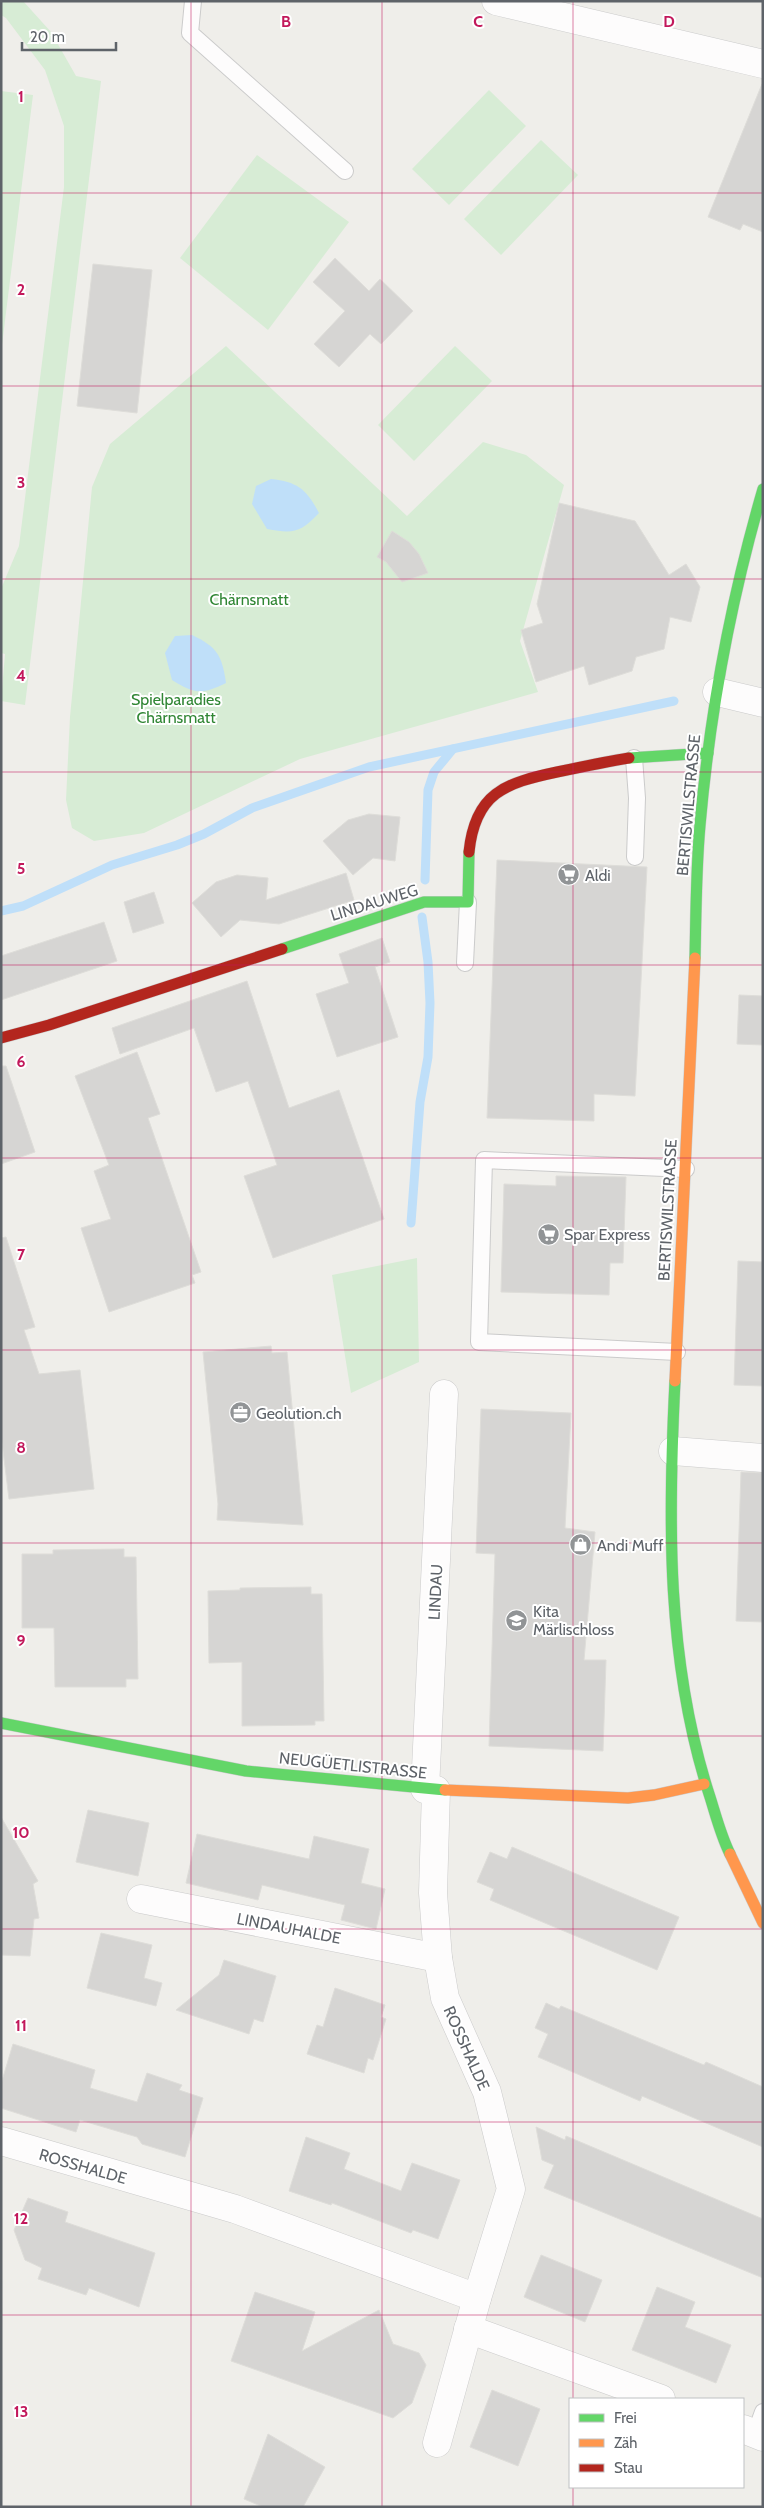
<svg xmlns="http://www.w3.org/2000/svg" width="764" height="2508" viewBox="0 0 764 2508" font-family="Cabin,sans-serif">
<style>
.green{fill:#d7ecd5}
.water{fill:#bfdff9}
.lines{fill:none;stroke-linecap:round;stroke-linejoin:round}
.stream{stroke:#bfdff9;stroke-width:9}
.building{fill:#d6d5d3;stroke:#deddd9}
.lane-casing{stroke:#cbcbcb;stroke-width:18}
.street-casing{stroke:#cbcbcb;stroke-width:29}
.fast-casing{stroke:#cbcbcc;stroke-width:12}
.slow-casing{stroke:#cbcbcc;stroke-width:12}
.jam-casing{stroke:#cbcbcc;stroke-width:12}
.lane{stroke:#fdfcfc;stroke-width:16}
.street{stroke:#fdfcfc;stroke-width:28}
.fast{stroke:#63d668;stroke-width:11}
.slow{stroke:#ff974d;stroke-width:11}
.jam{stroke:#b3261e;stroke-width:11}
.grid{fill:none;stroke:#c2185b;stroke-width:1;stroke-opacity:0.55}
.labels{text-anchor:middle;stroke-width:4;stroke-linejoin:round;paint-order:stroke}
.park-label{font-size:16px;fill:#308634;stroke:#fff}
.street-label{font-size:16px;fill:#5e6369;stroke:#fff}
.poi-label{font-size:16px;fill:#5e6369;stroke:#fff;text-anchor:start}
.grid-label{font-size:16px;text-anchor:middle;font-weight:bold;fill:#c2185b;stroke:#fff;stroke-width:4;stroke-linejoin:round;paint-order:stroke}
</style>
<rect width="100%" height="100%" fill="#efeeea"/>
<g class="green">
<path d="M 1,1 L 23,1 L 51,32 L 76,76 L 101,81 L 25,705 L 1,701 L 5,654 L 1,653 L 1,589 L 19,546 L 64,187 L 64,126 L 45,70 L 6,18 L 1,15 Z"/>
<path d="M 489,90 L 526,126 L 449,205 L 412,169 Z"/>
<path d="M 1,91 L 33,95 L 1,353 Z"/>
<path d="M 541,140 L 578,175 L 501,255 L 464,219 Z"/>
<path d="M 257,155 L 349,222 L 268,330 L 180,258 Z"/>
<path d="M 226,346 L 407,516 L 483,442 L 526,455 L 564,485 L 520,641 L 538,692 L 300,759 L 144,833 L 94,841 L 72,828 L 66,800 L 70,717 L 92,487 L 110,444 Z"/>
<path d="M 455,346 L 492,381 L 414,461 L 378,425 Z"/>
<path d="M 417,1258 L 419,1362 L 351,1393 L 332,1275 Z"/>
</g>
<g class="water">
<path d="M 271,479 C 298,482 306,489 319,513 C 300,533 293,534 267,529 L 252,504 L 256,486 Z"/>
<path d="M 192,635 C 217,647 222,655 226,683 C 201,695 195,694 172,680 L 165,653 L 175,636 Z"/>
</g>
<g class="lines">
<g class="stream">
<path d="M 425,880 L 428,790 L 434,772 L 453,749"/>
<path d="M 1,911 L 23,906 L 112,865 L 177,845 L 204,834 L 252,808 L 369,767 L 674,701"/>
<path d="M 411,1223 L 420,1102 L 428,1057 L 430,1003 L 428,962 L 422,917"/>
</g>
</g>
<g class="building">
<path d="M 762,84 L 763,85 L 763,232 L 743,224 L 740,230 L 708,217 Z"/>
<path d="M 335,258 L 369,291 L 380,279 L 413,311 L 381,344 L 370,334 L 339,367 L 314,344 L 345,311 L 313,282 Z"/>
<path d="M 93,264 L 152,270 L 137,413 L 77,406 Z"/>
<path d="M 559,503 L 635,521 L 669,575 L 686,564 L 700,587 L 691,622 L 670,617 L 664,649 L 636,657 L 632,671 L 589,685 L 584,666 L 536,682 L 521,630 L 543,623 L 537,604 Z"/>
<path d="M 392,531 L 409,542 L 419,554 L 428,573 L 402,582 L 386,562 L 377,557 Z"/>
<path d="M 369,814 L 400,817 L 395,861 L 373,858 L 353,875 L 323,841 L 348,820 Z"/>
<path d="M 497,860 L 647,867 L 635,1096 L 594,1094 L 594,1121 L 487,1118 Z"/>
<path d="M 346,873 L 354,900 L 279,924 L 240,920 L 221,937 L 192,903 L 216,882 L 237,875 L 268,878 L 266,900 Z"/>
<path d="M 154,892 L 164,923 L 133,933 L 124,902 Z"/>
<path d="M 104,922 L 117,961 L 1,1000 L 1,956 Z"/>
<path d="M 382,938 L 390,962 L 375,967 L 398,1037 L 337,1057 L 316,994 L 349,983 L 339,954 Z"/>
<path d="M 247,981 L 289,1108 L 339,1090 L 384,1219 L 273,1258 L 244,1176 L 277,1165 L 248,1081 L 216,1092 L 194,1028 L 120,1054 L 112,1028 Z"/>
<path d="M 739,995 L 763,996 L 763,1045 L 737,1044 Z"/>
<path d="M 137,1052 L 160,1114 L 148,1118 L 201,1272 L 192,1275 L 195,1283 L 109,1312 L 81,1228 L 111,1219 L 94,1171 L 109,1165 L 75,1076 Z"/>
<path d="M 1,1066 L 6,1066 L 35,1152 L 1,1164 Z"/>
<path d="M 556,1176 L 626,1177 L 623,1263 L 610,1263 L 609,1295 L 501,1292 L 504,1184 L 556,1186 Z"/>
<path d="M 6,1237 L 35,1327 L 24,1330 L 39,1374 L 80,1370 L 94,1489 L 9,1499 L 1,1434 L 1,1238 Z"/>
<path d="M 738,1261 L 763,1262 L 763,1386 L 734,1385 Z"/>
<path d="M 271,1346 L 272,1353 L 287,1352 L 303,1525 L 217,1520 L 218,1504 L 203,1352 Z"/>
<path d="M 481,1409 L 571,1413 L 565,1528 L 595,1532 L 584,1660 L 606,1660 L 603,1751 L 489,1746 L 495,1554 L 476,1553 Z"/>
<path d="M 741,1472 L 763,1473 L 763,1622 L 736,1621 Z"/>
<path d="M 124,1549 L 124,1557 L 136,1557 L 138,1679 L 126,1679 L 126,1687 L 55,1687 L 54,1628 L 22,1628 L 22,1554 L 53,1554 L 53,1550 Z"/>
<path d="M 311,1587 L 311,1594 L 322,1594 L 324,1721 L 315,1721 L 315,1725 L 242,1726 L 242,1662 L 209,1663 L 208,1591 L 240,1590 L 240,1588 Z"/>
<path d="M 88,1810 L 149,1823 L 138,1876 L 76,1862 Z"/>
<path d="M 1,1817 L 38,1881 L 33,1884 L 39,1918 L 34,1919 L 30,1956 L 1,1955 Z"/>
<path d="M 197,1834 L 309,1859 L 314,1836 L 369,1849 L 361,1883 L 385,1889 L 376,1929 L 341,1920 L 345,1905 L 262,1885 L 258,1900 L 186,1883 Z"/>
<path d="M 512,1847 L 679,1917 L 657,1970 L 490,1900 L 494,1889 L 477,1882 L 490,1852 L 507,1859 Z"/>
<path d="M 101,1933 L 152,1945 L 144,1978 L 162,1983 L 156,2006 L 87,1988 Z"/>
<path d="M 224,1960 L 276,1976 L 263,2022 L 254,2019 L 249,2034 L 176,2010 L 219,1975 Z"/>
<path d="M 335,1988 L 385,2005 L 381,2017 L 386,2019 L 373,2060 L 368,2058 L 364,2073 L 307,2054 L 317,2025 L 323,2027 Z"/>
<path d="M 546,2003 L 559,2009 L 561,2006 L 704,2065 L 706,2062 L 763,2087 L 763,2147 L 642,2096 L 640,2101 L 538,2057 L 548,2034 L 535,2028 Z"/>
<path d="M 13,2044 L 95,2070 L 90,2088 L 137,2102 L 147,2073 L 182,2085 L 179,2090 L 203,2098 L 185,2157 L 142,2144 L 137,2137 L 80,2120 L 76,2132 L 1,2108 L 1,2084 Z"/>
<path d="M 536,2127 L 565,2140 L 566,2136 L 763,2219 L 763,2278 L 544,2188 L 554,2165 L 542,2160 Z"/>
<path d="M 306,2137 L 350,2153 L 344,2169 L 401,2191 L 412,2163 L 460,2180 L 438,2239 L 413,2230 L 411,2233 L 332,2203 L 331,2205 L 289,2191 Z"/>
<path d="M 28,2198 L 68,2212 L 65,2222 L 155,2253 L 139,2307 L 89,2288 L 86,2295 L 38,2279 L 42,2268 L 25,2260 L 14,2230 Z"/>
<path d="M 541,2255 L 602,2280 L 585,2322 L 524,2297 Z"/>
<path d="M 657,2287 L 695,2302 L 685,2327 L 731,2345 L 716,2383 L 632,2350 Z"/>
<path d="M 255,2292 L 315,2312 L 302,2351 L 379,2310 L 393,2344 L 419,2353 L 426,2365 L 412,2403 L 393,2418 L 231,2361 Z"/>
<path d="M 492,2390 L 540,2409 L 518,2466 L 470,2447 Z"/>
<path d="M 268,2434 L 325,2467 L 303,2507 L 263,2507 L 244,2499 Z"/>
</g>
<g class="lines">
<defs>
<g id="lane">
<path d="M 193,1 L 190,33 L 345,171"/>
<path d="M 634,758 L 637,798 L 635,857"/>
<path d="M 465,963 L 468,902"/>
<path d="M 677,1352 L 479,1342 L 484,1160 L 686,1169"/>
<path d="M 755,2434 L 763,2412"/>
</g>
<g id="street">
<path d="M 496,1 L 763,64"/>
<path d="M 717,692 L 763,703"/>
<path d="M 673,1451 L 763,1458"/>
<path d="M 425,1789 L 444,1394"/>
<path d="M 436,1790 L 433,1893 L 438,1958 L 445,1998 L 487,2092 L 511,2189 L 477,2298 L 437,2443"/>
<path d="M 141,1899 L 438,1958"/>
<path d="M 1,2141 L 235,2209 L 477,2298"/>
<path d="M 468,2329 L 661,2399"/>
<path d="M 743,2429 L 763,2437"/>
</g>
<g id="fast">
<path d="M 629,758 L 708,753"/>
<path d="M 282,949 L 424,902 L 468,902 L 469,852"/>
<path d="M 695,958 C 696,914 696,869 700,825 C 710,711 731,599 763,489"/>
<path d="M 675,1381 C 668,1520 666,1663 710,1797 C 716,1816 721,1836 730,1854"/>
<path d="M 1,1723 L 246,1771 L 445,1790"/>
</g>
<g id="slow">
<path d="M 675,1381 L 695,958"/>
<path d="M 445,1790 L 628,1798 L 654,1795 L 704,1784"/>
<path d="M 730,1854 L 763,1923"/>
</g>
<g id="jam">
<path d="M 469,852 C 475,793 505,783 557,772 C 581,767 605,762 629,758"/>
<path d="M 1,1038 L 49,1025 L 282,949"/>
</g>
</defs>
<use href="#lane" class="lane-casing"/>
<use href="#street" class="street-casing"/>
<use href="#fast" class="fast-casing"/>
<use href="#slow" class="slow-casing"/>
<use href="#jam" class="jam-casing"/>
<use href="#lane" class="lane"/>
<use href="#street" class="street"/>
<use href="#fast" class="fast"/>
<use href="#slow" class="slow"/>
<use href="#jam" class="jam"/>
</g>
<path class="grid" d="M 191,1 L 191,2507M 382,1 L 382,2507M 573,1 L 573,2399M 1,193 L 763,193M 1,386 L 763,386M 1,579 L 763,579M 1,772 L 763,772M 1,965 L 763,965M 1,1158 L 763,1158M 1,1350 L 763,1350M 1,1543 L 763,1543M 1,1736 L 763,1736M 1,1929 L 763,1929M 1,2122 L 763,2122M 1,2315 L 763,2315M 573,2487 L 573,2507"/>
<defs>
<symbol id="supermarket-disc" viewBox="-11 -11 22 22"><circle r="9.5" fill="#919496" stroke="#fff"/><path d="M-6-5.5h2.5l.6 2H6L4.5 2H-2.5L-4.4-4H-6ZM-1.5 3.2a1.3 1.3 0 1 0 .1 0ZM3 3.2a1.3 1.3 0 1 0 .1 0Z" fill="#fff"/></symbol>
<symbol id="office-disc" viewBox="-11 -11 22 22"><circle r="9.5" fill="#919496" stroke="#fff"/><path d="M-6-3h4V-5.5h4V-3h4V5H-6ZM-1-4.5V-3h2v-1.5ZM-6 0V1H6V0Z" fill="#fff"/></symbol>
<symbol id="shop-disc" viewBox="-11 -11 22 22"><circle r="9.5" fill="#919496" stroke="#fff"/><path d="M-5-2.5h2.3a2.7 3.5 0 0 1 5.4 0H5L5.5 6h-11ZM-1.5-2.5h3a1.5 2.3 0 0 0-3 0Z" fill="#fff"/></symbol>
<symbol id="school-disc" viewBox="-11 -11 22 22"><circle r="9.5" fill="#919496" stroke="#fff"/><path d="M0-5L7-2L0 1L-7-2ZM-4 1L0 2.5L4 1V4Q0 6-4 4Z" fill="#fff"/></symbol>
</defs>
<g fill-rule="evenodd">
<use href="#supermarket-disc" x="556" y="862" width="25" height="25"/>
<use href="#supermarket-disc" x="536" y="1222" width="25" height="25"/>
<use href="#office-disc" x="228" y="1400" width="25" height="25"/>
<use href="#shop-disc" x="568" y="1532" width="25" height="25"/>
<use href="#school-disc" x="504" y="1608" width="25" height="25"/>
</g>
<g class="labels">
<g class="park-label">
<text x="249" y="605">Chärnsmatt</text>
<text x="176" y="705">Spielparadies<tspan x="176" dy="18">Chärnsmatt</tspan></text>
</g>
<g class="street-label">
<text transform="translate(688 805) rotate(-85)" y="6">BERTISWILSTRASSE</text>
<text transform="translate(374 902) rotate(-17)" y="6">LINDAUWEG</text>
<text transform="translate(667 1210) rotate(-87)" y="6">BERTISWILSTRASSE</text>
<text transform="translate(435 1592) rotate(-87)" y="6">LINDAU</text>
<text transform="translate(353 1765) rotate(6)" y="6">NEUGÜETLISTRASSE</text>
<text transform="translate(289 1928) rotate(11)" y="6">LINDAUHALDE</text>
<text transform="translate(467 2048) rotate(66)" y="6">ROSSHALDE</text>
<text transform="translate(83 2166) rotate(16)" y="6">ROSSHALDE</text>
</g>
<g class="poi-label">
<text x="585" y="881">Aldi</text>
<text x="564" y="1240">Spar Express</text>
<text x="256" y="1419">Geolution.ch</text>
<text x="597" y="1551">Andi Muff</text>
<text x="533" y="1617">Kita<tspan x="533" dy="18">Märlischloss</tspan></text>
</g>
</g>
<g class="grid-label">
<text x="286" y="27">B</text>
<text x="478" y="27">C</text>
<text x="669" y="27">D</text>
<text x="21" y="102">1</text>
<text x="21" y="295">2</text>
<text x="21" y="488">3</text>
<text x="21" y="681">4</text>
<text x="21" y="874">5</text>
<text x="21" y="1067">6</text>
<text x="21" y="1260">7</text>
<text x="21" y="1453">8</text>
<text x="21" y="1646">9</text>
<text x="21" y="1838">10</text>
<text x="21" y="2031">11</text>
<text x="21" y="2224">12</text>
<text x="21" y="2417">13</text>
</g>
<rect width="764" height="2508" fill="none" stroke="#5e6369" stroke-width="5"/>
<rect x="569" y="2398" width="175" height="90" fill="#ffffff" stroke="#bfc1c3"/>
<rect x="579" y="2414" width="25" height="8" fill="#63d668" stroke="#bfc1c3"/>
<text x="614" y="2423" font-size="15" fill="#5e6369">Frei</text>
<rect x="579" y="2439" width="25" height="8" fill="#ff974d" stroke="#bfc1c3"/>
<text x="614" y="2448" font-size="15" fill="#5e6369">Zäh</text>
<rect x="579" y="2464" width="25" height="8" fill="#b3261e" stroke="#bfc1c3"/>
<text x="614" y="2473" font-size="15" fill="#5e6369">Stau</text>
<path d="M22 42v8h94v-8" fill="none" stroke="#5e6369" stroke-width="2.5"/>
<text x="30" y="42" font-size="15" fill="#5e6369" stroke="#ffffff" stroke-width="4" paint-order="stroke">20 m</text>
</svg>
